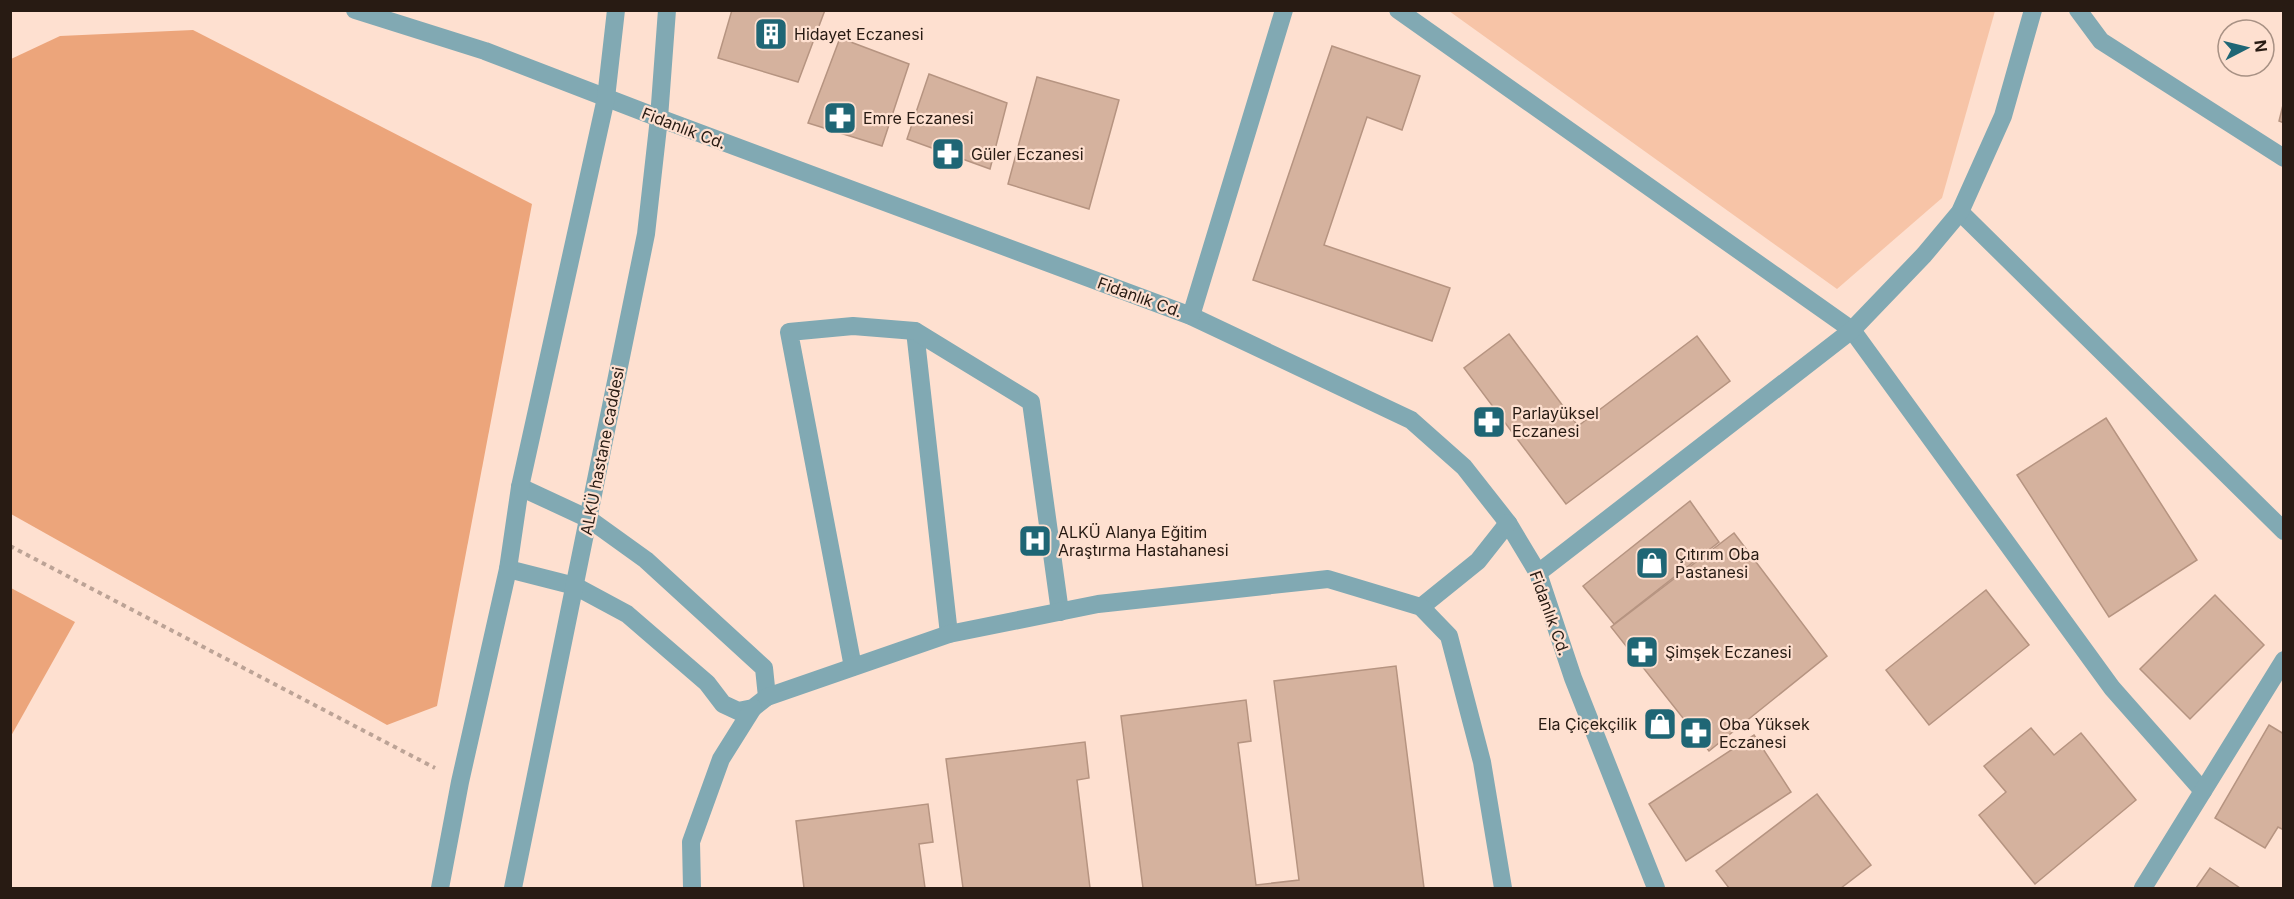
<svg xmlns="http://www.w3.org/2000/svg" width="2294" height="899" viewBox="0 0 2294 899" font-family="Inter,sans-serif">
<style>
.green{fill:#f7c4a7}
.forest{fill:#eca57b}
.building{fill:#d5b29e;stroke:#b69481;stroke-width:1.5}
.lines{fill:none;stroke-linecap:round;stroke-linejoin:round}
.path{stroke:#bca396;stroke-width:4;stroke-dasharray:4.5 4.5;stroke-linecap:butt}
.minor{stroke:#81a9b3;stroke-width:18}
.labels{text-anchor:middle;stroke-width:4.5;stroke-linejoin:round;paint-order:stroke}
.poi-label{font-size:16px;fill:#281b13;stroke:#fee0d0;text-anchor:start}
.street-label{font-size:16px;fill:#281b13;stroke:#fee0d0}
</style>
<rect width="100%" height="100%" fill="#fee0d0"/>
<path class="green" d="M 1449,11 L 1995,11 L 1942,198 L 1837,289 Z"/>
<g class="forest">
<path d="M 193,30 L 532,204 L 437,706 L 387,725 L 11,514 L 11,59 L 60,36 Z"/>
<path d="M 11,588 L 75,622 L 11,736 Z"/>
</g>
<g class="building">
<path d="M 732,10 L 825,10 L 798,82 L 718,58 Z"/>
<path d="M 840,38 L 909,64 L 882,146 L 808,123 Z"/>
<path d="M 1332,46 L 1420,76 L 1402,130 L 1367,117 L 1324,245 L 1450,288 L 1432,341 L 1253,280 Z"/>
<path d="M 929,74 L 1007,103 L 990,169 L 907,139 Z"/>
<path d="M 1037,77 L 1119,100 L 1089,209 L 1008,184 Z"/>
<path d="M 2284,101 L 2284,123 L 2279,121 Z"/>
<path d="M 1509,334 L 1578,426 L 1697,336 L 1730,381 L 1566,504 L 1464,368 Z"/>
<path d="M 2106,418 L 2197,560 L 2109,617 L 2017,475 Z"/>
<path d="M 1690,501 L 1719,542 L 1614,624 L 1583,586 Z"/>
<path d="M 1734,533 L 1827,656 L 1709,751 L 1611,627 Z"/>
<path d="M 1986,590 L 2029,645 L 1929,725 L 1886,670 Z"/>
<path d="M 2215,595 L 2264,645 L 2190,719 L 2140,669 Z"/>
<path d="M 1396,666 L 1424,888 L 1143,888 L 1121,716 L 1246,700 L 1251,741 L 1238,743 L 1256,885 L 1299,880 L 1274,681 Z"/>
<path d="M 2269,725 L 2284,734 L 2284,830 L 2278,827 L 2265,848 L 2215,818 Z"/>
<path d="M 2031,728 L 2054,755 L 2081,733 L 2136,800 L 2035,884 L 1979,815 L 2006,792 L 1984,766 Z"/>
<path d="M 1754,735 L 1791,792 L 1686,861 L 1649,804 Z"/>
<path d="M 1085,742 L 1089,778 L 1077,780 L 1090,888 L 963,888 L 946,759 Z"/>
<path d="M 1817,794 L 1871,865 L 1841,888 L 1729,888 L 1716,871 Z"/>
<path d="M 928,804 L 933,842 L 919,844 L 925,888 L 804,888 L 796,821 Z"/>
<path d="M 2210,868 L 2240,888 L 2196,888 Z"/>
</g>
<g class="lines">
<path class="path" d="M 10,546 L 435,768"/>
<g class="minor">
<path d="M 355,10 L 485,51 L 659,118 L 1191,316 L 1411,420 L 1464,467 L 1508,523 L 1538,573 L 1573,678 L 1656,888"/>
<path d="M 1398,10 L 1852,330 L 2112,688 L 2203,791"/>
<path d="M 2078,10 L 2101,41 L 2284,158"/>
<path d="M 1960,212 L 2284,531"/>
<path d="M 1191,316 L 1284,10"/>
<path d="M 915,331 L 949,634"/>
<path d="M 508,569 L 575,586 L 627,614 L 707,683 L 723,704 L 738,711 L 753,708 L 767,697 L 764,668 L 646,560 L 589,519 L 520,487"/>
<path d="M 1538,573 L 1852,330 L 1924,255 L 1960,212 L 2003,116 L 2033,10"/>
<path d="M 1421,607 L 1478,561 L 1508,523"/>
<path d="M 853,667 L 789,332 L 853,326 L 915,331 L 1031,402 L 1060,612"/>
<path d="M 767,697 L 949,634 L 1098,604 L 1328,579 L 1421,607 L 1449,636 L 1482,762 L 1503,888"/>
<path d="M 440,888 L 460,782 L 508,569 L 520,487 L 606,98 L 616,10"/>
<path d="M 513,888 L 646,234 L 659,118 L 667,10"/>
<path d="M 692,888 L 691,842 L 721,759 L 753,708"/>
<path d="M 2143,888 L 2284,660"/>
</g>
</g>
<defs>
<symbol id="building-square" viewBox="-11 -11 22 22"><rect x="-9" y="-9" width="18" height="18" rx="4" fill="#1f6675" stroke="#fee0d0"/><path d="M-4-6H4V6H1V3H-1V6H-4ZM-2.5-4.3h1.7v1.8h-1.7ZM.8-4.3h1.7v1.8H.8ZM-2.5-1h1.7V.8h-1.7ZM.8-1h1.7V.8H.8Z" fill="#fff"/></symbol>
<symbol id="pharmacy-square" viewBox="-11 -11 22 22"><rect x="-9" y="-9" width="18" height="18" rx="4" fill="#1f6675" stroke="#fee0d0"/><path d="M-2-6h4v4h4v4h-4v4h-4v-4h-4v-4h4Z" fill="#fff"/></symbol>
<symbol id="hospital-square" viewBox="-11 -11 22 22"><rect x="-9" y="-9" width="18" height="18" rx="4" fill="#1f6675" stroke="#fee0d0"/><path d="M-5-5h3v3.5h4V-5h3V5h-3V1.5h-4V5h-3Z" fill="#fff"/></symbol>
<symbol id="shop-square" viewBox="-11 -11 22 22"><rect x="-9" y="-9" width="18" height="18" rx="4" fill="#1f6675" stroke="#fee0d0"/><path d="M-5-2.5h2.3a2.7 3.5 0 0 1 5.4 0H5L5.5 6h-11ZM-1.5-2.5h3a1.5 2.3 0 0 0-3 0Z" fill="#fff"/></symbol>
</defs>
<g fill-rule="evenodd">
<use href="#building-square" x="752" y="15" width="38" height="38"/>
<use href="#pharmacy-square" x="821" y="99" width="38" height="38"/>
<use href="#pharmacy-square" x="929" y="135" width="38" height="38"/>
<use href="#pharmacy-square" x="1470" y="403" width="38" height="38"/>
<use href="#hospital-square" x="1016" y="522" width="38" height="38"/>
<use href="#shop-square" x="1633" y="544" width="38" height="38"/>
<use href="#pharmacy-square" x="1623" y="633" width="38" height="38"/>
<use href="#shop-square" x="1641" y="705" width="38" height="38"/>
<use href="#pharmacy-square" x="1677" y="714" width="38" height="38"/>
</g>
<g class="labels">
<g class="poi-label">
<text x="794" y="40">Hidayet Eczanesi</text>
<text x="863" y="124">Emre Eczanesi</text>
<text x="971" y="160">Güler Eczanesi</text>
<text x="1512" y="419">Parlayüksel<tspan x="1512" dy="18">Eczanesi</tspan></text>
<text x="1058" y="538">ALKÜ Alanya Eğitim<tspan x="1058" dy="18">Araştırma Hastahanesi</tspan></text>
<text x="1675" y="560">Çıtırım Oba<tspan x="1675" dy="18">Pastanesi</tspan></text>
<text x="1665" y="658">Şimşek Eczanesi</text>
<text x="1637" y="730" text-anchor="end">Ela Çiçekçilik</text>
<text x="1719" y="730">Oba Yüksek<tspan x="1719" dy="18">Eczanesi</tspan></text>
</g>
<g class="street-label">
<text transform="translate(684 128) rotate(21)" y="6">Fidanlık Cd.</text>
<text transform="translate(1140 297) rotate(20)" y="6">Fidanlık Cd.</text>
<text transform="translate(602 451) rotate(-79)" y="6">ALKÜ hastane caddesi</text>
<text transform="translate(1550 613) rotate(70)" y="6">Fidanlık Cd.</text>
</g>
</g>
<rect width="2294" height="899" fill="none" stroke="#281b13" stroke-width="24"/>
<g transform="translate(2246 48) rotate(83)"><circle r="28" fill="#fee0d0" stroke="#a89184" stroke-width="1.5"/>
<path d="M0-4.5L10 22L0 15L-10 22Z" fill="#1f6675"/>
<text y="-9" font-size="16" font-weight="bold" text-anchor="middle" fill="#281b13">N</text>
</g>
</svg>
